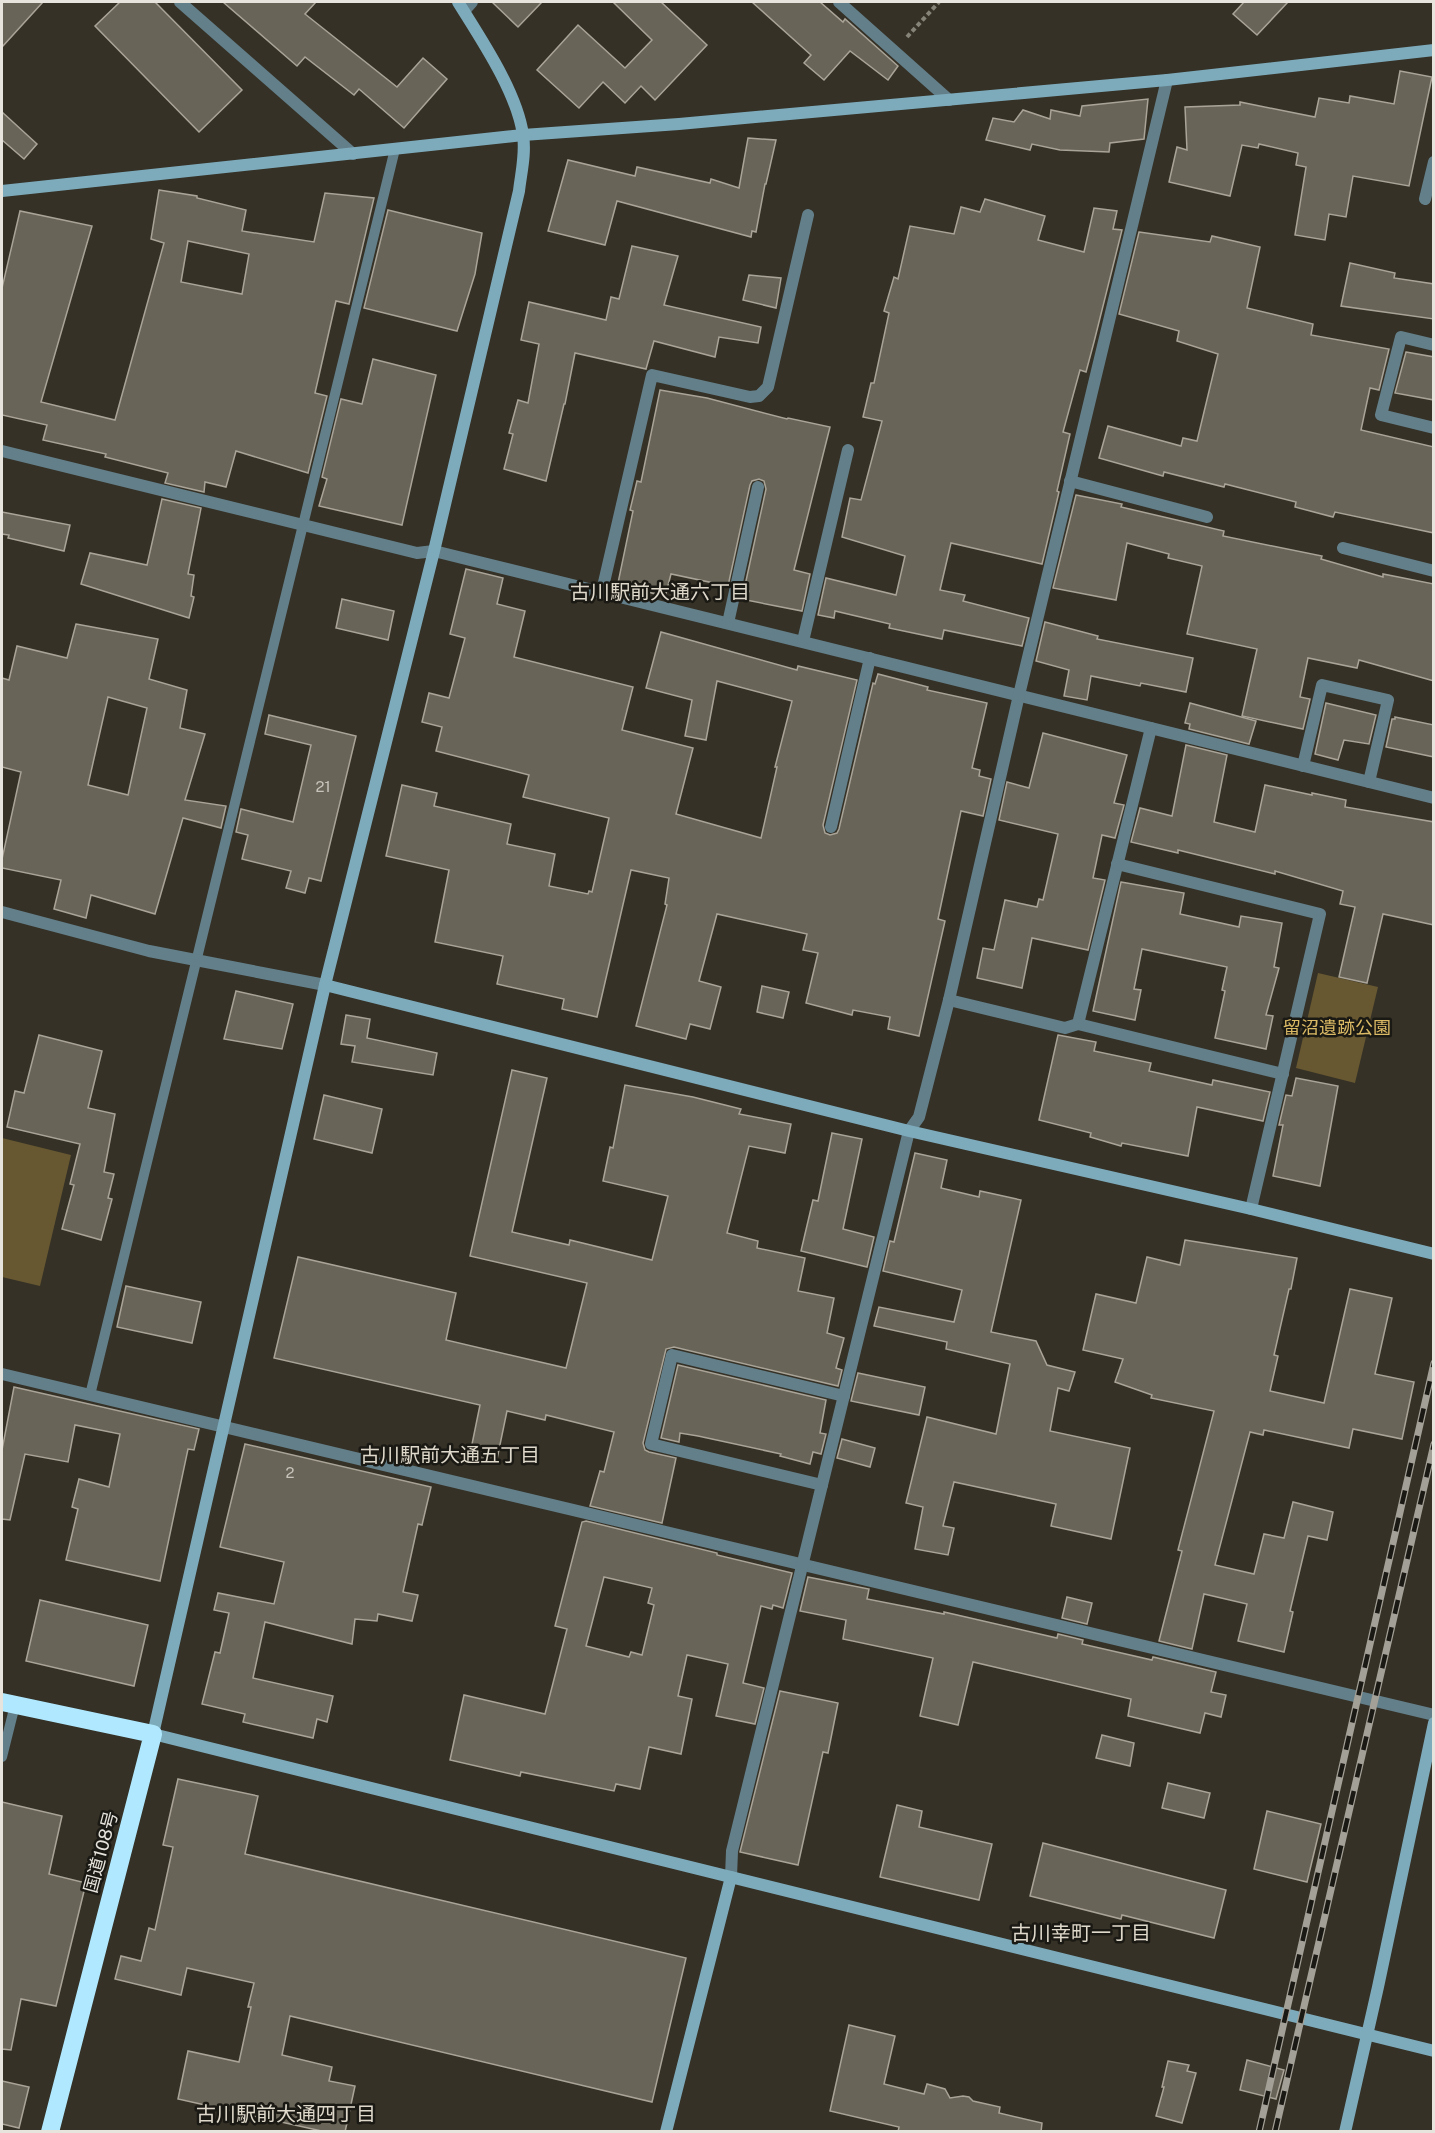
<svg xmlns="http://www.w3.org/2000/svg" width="1435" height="2133" viewBox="0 0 1435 2133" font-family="'Public Sans','Noto Sans JP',sans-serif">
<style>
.green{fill:#675831}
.building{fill:#696458;stroke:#a9a497;stroke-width:1.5;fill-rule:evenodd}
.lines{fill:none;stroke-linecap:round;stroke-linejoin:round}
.path{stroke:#868379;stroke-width:4;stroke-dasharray:4.5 3;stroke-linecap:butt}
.lane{stroke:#637f8a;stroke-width:10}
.street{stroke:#637f8a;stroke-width:12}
.secondary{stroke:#7dabbc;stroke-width:12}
.highway{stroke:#b0e9ff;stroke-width:18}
.rail-casing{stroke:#a3a097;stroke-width:7}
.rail{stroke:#1b1914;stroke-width:4.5;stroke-dasharray:14;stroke-linecap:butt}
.labels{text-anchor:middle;stroke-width:5;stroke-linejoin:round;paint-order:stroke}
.number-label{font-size:15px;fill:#c8c4bc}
.park-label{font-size:18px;fill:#dbba65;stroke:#1b1914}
.street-label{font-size:18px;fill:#e7e4dd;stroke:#1b1914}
.neighbourhood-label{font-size:20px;fill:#dfd9cb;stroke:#1b1914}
</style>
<rect width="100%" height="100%" fill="#353126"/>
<g class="green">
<path d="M 1318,973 L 1378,987 L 1355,1083 L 1296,1068 Z"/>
<path d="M 2,1138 L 71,1155 L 40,1286 L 2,1277 Z"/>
</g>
<g class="building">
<path d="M 2,2 L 43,2 L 2,47 Z"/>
<path d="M 120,2 L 155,2 L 242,90 L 199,132 L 95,26 Z"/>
<path d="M 223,2 L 316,2 L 305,14 L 397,87 L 423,58 L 447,79 L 404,128 L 359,89 L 354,95 L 305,57 L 297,66 Z"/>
<path d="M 492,2 L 542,2 L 518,27 Z"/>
<path d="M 613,2 L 661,2 L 707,45 L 655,100 L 641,86 L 625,103 L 603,82 L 579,108 L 537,70 L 578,25 L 625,68 L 652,40 Z"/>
<path d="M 752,2 L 820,2 L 843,22 L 845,19 L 898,66 L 888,80 L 850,51 L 824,80 L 804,63 L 811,55 Z"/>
<path d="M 1244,2 L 1288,2 L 1257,35 L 1233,14 Z"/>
<path d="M 1400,71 L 1432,77 L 1409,186 L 1353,176 L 1346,217 L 1329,214 L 1325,240 L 1295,235 L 1306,167 L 1296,165 L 1298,153 L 1259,144 L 1258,148 L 1242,145 L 1230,196 L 1169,182 L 1177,147 L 1187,150 L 1185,107 L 1240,105 L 1240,102 L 1315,117 L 1319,98 L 1349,103 L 1350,96 L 1394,104 Z"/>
<path d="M 1148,99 L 1144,139 L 1110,143 L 1109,152 L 1060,150 L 1032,144 L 1030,150 L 986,140 L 993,118 L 1014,122 L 1023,110 L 1050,119 L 1051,110 L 1080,116 L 1082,106 Z"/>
<path d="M 2,112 L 37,144 L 24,159 L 2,140 Z"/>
<path d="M 748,138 L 776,140 L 766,184 L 765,184 L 756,232 L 752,231 L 751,237 L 617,201 L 605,245 L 548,231 L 568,160 L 635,176 L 637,167 L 710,183 L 711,179 L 739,188 Z"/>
<path d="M 159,190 L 197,196 L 197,198 L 246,210 L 242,231 L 314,242 L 325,193 L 374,198 L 349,304 L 336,301 L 315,393 L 327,396 L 308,473 L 236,451 L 226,487 L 205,482 L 204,492 L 165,483 L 168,473 L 105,457 L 106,454 L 43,440 L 47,425 L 2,415 L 2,288 L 20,211 L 92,226 L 41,402 L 115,420 L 164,243 L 151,239 ZM 188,241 L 249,254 L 242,294 L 181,282 Z"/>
<path d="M 985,199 L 1045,216 L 1038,240 L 1084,252 L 1094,208 L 1117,211 L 1113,229 L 1122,230 L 1094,342 L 1086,372 L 1080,370 L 1063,432 L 1070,434 L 1057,491 L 1059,492 L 1042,564 L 951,543 L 940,590 L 965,595 L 963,601 L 1029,618 L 1022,646 L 944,630 L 942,639 L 889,628 L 890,624 L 835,611 L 834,618 L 818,615 L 826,578 L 896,595 L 905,556 L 842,537 L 850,498 L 861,500 L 882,421 L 863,417 L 871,383 L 874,383 L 889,313 L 884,311 L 894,277 L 898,279 L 910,226 L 954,234 L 961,207 L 980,212 Z"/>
<path d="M 388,210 L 482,233 L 475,274 L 457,331 L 364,308 Z"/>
<path d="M 1139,232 L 1210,242 L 1212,236 L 1260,247 L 1247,308 L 1313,324 L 1311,335 L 1389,349 L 1379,390 L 1370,388 L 1361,430 L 1434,447 L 1434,533 L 1335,512 L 1333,517 L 1295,507 L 1296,502 L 1225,484 L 1224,487 L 1164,472 L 1163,476 L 1099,458 L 1108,426 L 1181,446 L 1183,438 L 1197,441 L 1218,354 L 1177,341 L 1179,331 L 1119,314 Z"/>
<path d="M 632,246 L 678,256 L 664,305 L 761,327 L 758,343 L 719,337 L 715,357 L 654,341 L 646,369 L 575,353 L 565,404 L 564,404 L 546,481 L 504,469 L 513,434 L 509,433 L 518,400 L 528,403 L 539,344 L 521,340 L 529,302 L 606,320 L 611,297 L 619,299 Z"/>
<path d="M 1350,263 L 1395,273 L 1394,278 L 1434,284 L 1434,319 L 1341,306 Z"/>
<path d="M 749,275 L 781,278 L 776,308 L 743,300 Z"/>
<path d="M 1406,352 L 1434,357 L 1434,400 L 1395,393 Z"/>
<path d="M 373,359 L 436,375 L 402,525 L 319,506 L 327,479 L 322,477 L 341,399 L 362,404 Z"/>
<path d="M 660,390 L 707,398 L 787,419 L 788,418 L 830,427 L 794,570 L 810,574 L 802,611 L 746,600 L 749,591 L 744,590 L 766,489 L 764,481 L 759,479 L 752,481 L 750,485 L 728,586 L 671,574 L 665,597 L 618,583 L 633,511 L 630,510 L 637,481 L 641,482 Z"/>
<path d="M 1076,495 L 1122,504 L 1121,507 L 1224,531 L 1223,536 L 1322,556 L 1321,559 L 1383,577 L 1383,574 L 1434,584 L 1434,681 L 1359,660 L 1357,668 L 1308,658 L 1300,697 L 1310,699 L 1303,729 L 1242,716 L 1257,649 L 1187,634 L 1202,566 L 1168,558 L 1169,554 L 1127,543 L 1116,600 L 1053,588 Z"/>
<path d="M 162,499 L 201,508 L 188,574 L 194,575 L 191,596 L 194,597 L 189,618 L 81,584 L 90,553 L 147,565 Z"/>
<path d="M 2,512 L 70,525 L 64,551 L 8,538 L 9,535 L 2,534 Z"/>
<path d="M 466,569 L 503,578 L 497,604 L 525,611 L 514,657 L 633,687 L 622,730 L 693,748 L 676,814 L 761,838 L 777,767 L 775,767 L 792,701 L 717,681 L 706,740 L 685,736 L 692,700 L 646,688 L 661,632 L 797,670 L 798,666 L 857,680 L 823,825 L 825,833 L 830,835 L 837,833 L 839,829 L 873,683 L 875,684 L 878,674 L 928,687 L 927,690 L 987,703 L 972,768 L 980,770 L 979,776 L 991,779 L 983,816 L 961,811 L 938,919 L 945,921 L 919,1036 L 888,1029 L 890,1017 L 853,1010 L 852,1015 L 806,1003 L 818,953 L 803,950 L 807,934 L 717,914 L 699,981 L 721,987 L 710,1029 L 690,1024 L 686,1039 L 636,1026 L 667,905 L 665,904 L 669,878 L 631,870 L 597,1017 L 562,1009 L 564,999 L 497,984 L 503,956 L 435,942 L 449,870 L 386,856 L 402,785 L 437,793 L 434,806 L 511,824 L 507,844 L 555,854 L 549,886 L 588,894 L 589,891 L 592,892 L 609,818 L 523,797 L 529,775 L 436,751 L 442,727 L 422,722 L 429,693 L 449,698 L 465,638 L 450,634 Z"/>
<path d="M 342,599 L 394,611 L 388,640 L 336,628 Z"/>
<path d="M 1045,622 L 1098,636 L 1097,639 L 1193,658 L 1186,692 L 1141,683 L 1140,686 L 1091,676 L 1087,700 L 1064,696 L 1069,670 L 1036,661 Z"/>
<path d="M 76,624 L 158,639 L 149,679 L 187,690 L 180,728 L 205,734 L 185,800 L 226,806 L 221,828 L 183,818 L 155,914 L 91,895 L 86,918 L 54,909 L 61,880 L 2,868 L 2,859 L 21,772 L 2,767 L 2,678 L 9,680 L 17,646 L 67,658 ZM 108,697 L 147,708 L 128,795 L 88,785 Z"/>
<path d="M 1190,703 L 1256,721 L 1249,744 L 1189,729 L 1190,724 L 1185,723 Z"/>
<path d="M 1326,703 L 1376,715 L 1369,744 L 1344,740 L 1338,760 L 1315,754 Z"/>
<path d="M 269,715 L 356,736 L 321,881 L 309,878 L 305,893 L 286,888 L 291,871 L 242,859 L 248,835 L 236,832 L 241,809 L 293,822 L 311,745 L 265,734 Z"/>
<path d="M 1395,717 L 1434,725 L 1434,757 L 1386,747 L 1392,719 L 1395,719 Z"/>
<path d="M 1043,733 L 1127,755 L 1114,803 L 1124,805 L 1115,838 L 1102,835 L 1093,878 L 1105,880 L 1088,950 L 1032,938 L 1022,988 L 977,978 L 983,948 L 994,950 L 1005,900 L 1037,907 L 1039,899 L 1043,900 L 1058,834 L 999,820 L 1007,782 L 1029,788 Z"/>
<path d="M 1186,745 L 1227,755 L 1214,822 L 1255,832 L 1265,785 L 1312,795 L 1312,793 L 1346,800 L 1345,807 L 1434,822 L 1434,925 L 1383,914 L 1367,983 L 1339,977 L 1355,907 L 1340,904 L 1343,891 L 1275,871 L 1275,874 L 1178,850 L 1178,853 L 1131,842 L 1140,808 L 1172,816 Z"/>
<path d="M 1121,882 L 1184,893 L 1180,914 L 1239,927 L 1241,916 L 1282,923 L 1274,967 L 1279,968 L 1266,1015 L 1273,1016 L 1266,1049 L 1215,1038 L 1225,991 L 1222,990 L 1227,967 L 1142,949 L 1134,989 L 1141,990 L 1135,1020 L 1093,1011 Z"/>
<path d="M 762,986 L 789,992 L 783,1018 L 757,1012 Z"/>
<path d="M 236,991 L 293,1004 L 282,1049 L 224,1039 Z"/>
<path d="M 346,1015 L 370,1019 L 367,1038 L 437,1053 L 433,1075 L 352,1062 L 355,1046 L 341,1044 Z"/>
<path d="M 39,1035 L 102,1051 L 88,1108 L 115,1114 L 104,1172 L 114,1174 L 108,1198 L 112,1199 L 101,1240 L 62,1229 L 74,1185 L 70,1184 L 80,1144 L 7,1127 L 15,1091 L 24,1093 Z"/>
<path d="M 1058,1035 L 1096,1042 L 1094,1051 L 1151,1063 L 1149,1071 L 1212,1085 L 1213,1080 L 1270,1092 L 1263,1121 L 1197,1107 L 1188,1156 L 1122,1143 L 1121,1146 L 1090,1137 L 1091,1133 L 1039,1120 Z"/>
<path d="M 512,1070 L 547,1078 L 512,1232 L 569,1245 L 570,1240 L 652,1260 L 668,1196 L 603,1181 L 610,1147 L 613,1148 L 625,1085 L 693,1097 L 741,1109 L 739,1114 L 791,1124 L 785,1153 L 749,1146 L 727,1233 L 758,1241 L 757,1248 L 805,1258 L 798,1291 L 834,1298 L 827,1333 L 844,1338 L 836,1368 L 842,1370 L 838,1386 L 674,1347 L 666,1349 L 643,1443 L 645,1450 L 649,1452 L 676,1458 L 662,1523 L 590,1506 L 600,1471 L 604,1472 L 614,1432 L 546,1415 L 545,1420 L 507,1411 L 496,1464 L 469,1459 L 480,1405 L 274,1358 L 298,1257 L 456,1293 L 446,1340 L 566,1368 L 587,1283 L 470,1256 Z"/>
<path d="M 1296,1078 L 1338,1086 L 1320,1186 L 1273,1176 L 1283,1125 L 1279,1125 L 1286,1095 L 1292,1096 Z"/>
<path d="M 324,1095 L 382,1109 L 372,1153 L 314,1139 Z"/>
<path d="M 832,1133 L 862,1139 L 843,1229 L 874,1237 L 867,1267 L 801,1251 L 813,1200 L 818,1201 Z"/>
<path d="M 915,1153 L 947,1160 L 941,1188 L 979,1197 L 980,1191 L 1021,1200 L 991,1332 L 1036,1341 L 1047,1365 L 1075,1372 L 1069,1391 L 1058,1388 L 1050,1431 L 1130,1448 L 1111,1539 L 1051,1526 L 1056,1504 L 954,1482 L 943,1526 L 954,1528 L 948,1555 L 915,1549 L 923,1507 L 906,1503 L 927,1417 L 996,1434 L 1010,1364 L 946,1349 L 947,1342 L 874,1326 L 879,1307 L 954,1322 L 962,1290 L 883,1271 L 890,1241 L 894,1242 Z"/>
<path d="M 1185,1240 L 1297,1258 L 1291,1289 L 1289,1289 L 1274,1355 L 1278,1356 L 1270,1391 L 1324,1403 L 1350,1289 L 1392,1298 L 1375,1374 L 1414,1382 L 1402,1439 L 1353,1429 L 1349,1448 L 1264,1430 L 1263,1435 L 1250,1432 L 1215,1565 L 1254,1574 L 1264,1534 L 1284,1538 L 1293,1502 L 1333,1512 L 1327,1540 L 1308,1536 L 1290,1611 L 1293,1612 L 1284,1652 L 1238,1641 L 1247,1604 L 1204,1594 L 1192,1649 L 1159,1641 L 1182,1551 L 1178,1550 L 1214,1411 L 1151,1398 L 1152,1395 L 1115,1382 L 1123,1359 L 1083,1350 L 1096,1294 L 1136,1303 L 1147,1257 L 1180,1265 Z"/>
<path d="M 126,1286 L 201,1302 L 192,1343 L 117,1327 Z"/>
<path d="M 678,1365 L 826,1400 L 820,1433 L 826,1434 L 821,1454 L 813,1452 L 810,1464 L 780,1456 L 781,1454 L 698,1436 L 680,1433 L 679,1442 L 661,1438 Z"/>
<path d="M 858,1373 L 925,1387 L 919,1415 L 851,1401 Z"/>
<path d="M 14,1387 L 199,1429 L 194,1450 L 188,1449 L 160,1581 L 66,1560 L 78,1509 L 72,1507 L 79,1479 L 109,1487 L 120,1434 L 75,1425 L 68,1462 L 25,1454 L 10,1520 L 2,1519 L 2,1450 Z"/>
<path d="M 842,1439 L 875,1448 L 870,1467 L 837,1458 Z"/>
<path d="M 245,1444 L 431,1487 L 422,1525 L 418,1524 L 403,1592 L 418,1595 L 412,1621 L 378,1614 L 377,1621 L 355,1619 L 352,1644 L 265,1622 L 253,1678 L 333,1696 L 327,1722 L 317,1719 L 313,1738 L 243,1722 L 245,1714 L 202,1704 L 215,1652 L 220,1653 L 229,1613 L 214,1610 L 218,1593 L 274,1604 L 284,1562 L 220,1547 Z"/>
<path d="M 586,1521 L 717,1553 L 717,1555 L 792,1573 L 783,1608 L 773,1605 L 772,1609 L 761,1606 L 743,1683 L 764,1688 L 755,1724 L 716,1716 L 728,1664 L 687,1655 L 678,1696 L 692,1699 L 681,1754 L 649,1747 L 640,1789 L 616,1784 L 614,1791 L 521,1772 L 520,1776 L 450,1760 L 464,1695 L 545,1714 L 567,1629 L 555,1626 L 582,1522 ZM 604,1577 L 652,1588 L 648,1603 L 654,1605 L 642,1655 L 631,1652 L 629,1657 L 586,1646 Z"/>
<path d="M 808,1577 L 869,1589 L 867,1599 L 944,1614 L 944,1612 L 1057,1638 L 1058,1634 L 1083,1640 L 1082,1644 L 1152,1660 L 1153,1657 L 1216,1672 L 1211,1692 L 1226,1695 L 1221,1717 L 1205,1713 L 1200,1733 L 1128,1716 L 1131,1699 L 973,1662 L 958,1725 L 920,1716 L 933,1658 L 843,1639 L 846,1620 L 800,1611 Z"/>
<path d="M 1067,1597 L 1092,1603 L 1087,1624 L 1062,1618 Z"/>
<path d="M 40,1600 L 148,1625 L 134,1686 L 26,1661 Z"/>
<path d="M 780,1691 L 838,1703 L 828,1753 L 823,1752 L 798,1865 L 740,1852 Z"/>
<path d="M 1102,1735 L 1134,1743 L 1130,1766 L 1096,1758 Z"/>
<path d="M 178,1779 L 258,1796 L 245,1854 L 686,1958 L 652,2102 L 290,2016 L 282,2055 L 332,2067 L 329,2081 L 355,2086 L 345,2132 L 326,2132 L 178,2099 L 188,2051 L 239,2062 L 251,2007 L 248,2007 L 254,1983 L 187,1968 L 181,1995 L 115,1979 L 121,1956 L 141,1961 L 149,1928 L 155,1930 L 173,1847 L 163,1845 Z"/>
<path d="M 1168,1783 L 1210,1793 L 1204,1818 L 1162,1808 Z"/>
<path d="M 2,1802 L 62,1816 L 49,1874 L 86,1883 L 56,2006 L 21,1999 L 11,2050 L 2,2049 Z"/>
<path d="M 897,1805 L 922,1811 L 919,1827 L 992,1844 L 979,1900 L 880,1877 Z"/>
<path d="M 1267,1811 L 1321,1824 L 1307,1882 L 1254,1869 Z"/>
<path d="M 1043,1843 L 1226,1890 L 1214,1938 L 1122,1915 L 1121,1919 L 1030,1896 Z"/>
<path d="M 849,2025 L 895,2036 L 884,2084 L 924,2094 L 927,2084 L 945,2089 L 950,2098 L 963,2096 L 969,2097 L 973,2101 L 1000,2107 L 999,2113 L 1042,2123 L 1041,2132 L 898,2132 L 899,2127 L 830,2111 Z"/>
<path d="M 1247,2060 L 1284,2070 L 1276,2099 L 1240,2090 Z"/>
<path d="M 1168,2061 L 1189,2065 L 1187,2071 L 1196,2073 L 1182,2123 L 1156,2116 L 1164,2087 L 1162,2087 Z"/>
<path d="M 2,2081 L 29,2087 L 19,2128 L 2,2124 Z"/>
</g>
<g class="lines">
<path class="path" d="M 907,37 L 939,2"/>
<g class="lane">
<path d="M 90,1395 L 395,149"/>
<path d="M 2,1757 L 15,1705"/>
</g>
<g class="street">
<path d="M 180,2 L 353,154"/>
<path d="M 839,2 L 949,100"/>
<path d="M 464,11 L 472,2"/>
<path d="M 1425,199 L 1434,162"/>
<path d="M 1434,345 L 1401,337 L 1381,415 L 1434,428"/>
<path d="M 2,451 L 417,553 L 434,551 L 1434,798"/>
<path d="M 1070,481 L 1207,517"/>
<path d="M 1343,548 L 1434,571"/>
<path d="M 602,591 L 652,375 L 750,397 L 759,396 L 768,387 L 808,215"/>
<path d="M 728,623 L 758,487"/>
<path d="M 803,641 L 848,450"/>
<path d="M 1151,728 L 1078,1024 L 1283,1074"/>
<path d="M 1303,766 L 1322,685 L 1388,700 L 1369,782"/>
<path d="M 831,827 L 870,658"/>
<path d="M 1117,864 L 1320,914 L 1251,1209"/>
<path d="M 2,912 L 149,951 L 325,985"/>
<path d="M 949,1000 L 1065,1028 L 1078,1024"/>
<path d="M 2,1374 L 1434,1715"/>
<path d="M 822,1485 L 651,1444 L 672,1355 L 844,1396"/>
<path d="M 731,1877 L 732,1851 L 909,1131 L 919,1117 L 949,1000 L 1019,695 L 1167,80"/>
</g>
<g class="secondary">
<path d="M 458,2 C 481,39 517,92 523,135 C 526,154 521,173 519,191 L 434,551 L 325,985 L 153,1734 L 1434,2051"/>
<path d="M 2,191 L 523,135 L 679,124 L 1167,80 L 1434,50"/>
<path d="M 325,985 L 909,1131 L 1251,1209 L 1434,1254"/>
<path d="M 666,2132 L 731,1877"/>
<path d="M 1345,2132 L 1378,1987 L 1434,1723"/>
</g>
<path class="highway" d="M 2,1702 L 153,1734 L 50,2132"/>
<defs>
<g id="rail">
<path d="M 1259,2132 L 1434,1363"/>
<path d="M 1275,2132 L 1434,1444"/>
</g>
</defs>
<use href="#rail" class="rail-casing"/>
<use href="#rail" class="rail"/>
</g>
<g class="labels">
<g class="number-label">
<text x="323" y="792">21</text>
<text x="290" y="1478">2</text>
</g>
<g class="park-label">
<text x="1337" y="1034">留沼遺跡公園</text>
</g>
<g class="street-label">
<text transform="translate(101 1852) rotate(-75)" y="6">国道108号</text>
</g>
<g class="neighbourhood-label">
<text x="660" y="599">古川駅前大通六丁目</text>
<text x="450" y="1462">古川駅前大通五丁目</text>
<text x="1081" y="1940">古川幸町一丁目</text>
<text x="286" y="2121">古川駅前大通四丁目</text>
</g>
</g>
<rect width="1435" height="2133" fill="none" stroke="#e7e4dd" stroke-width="6"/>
</svg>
